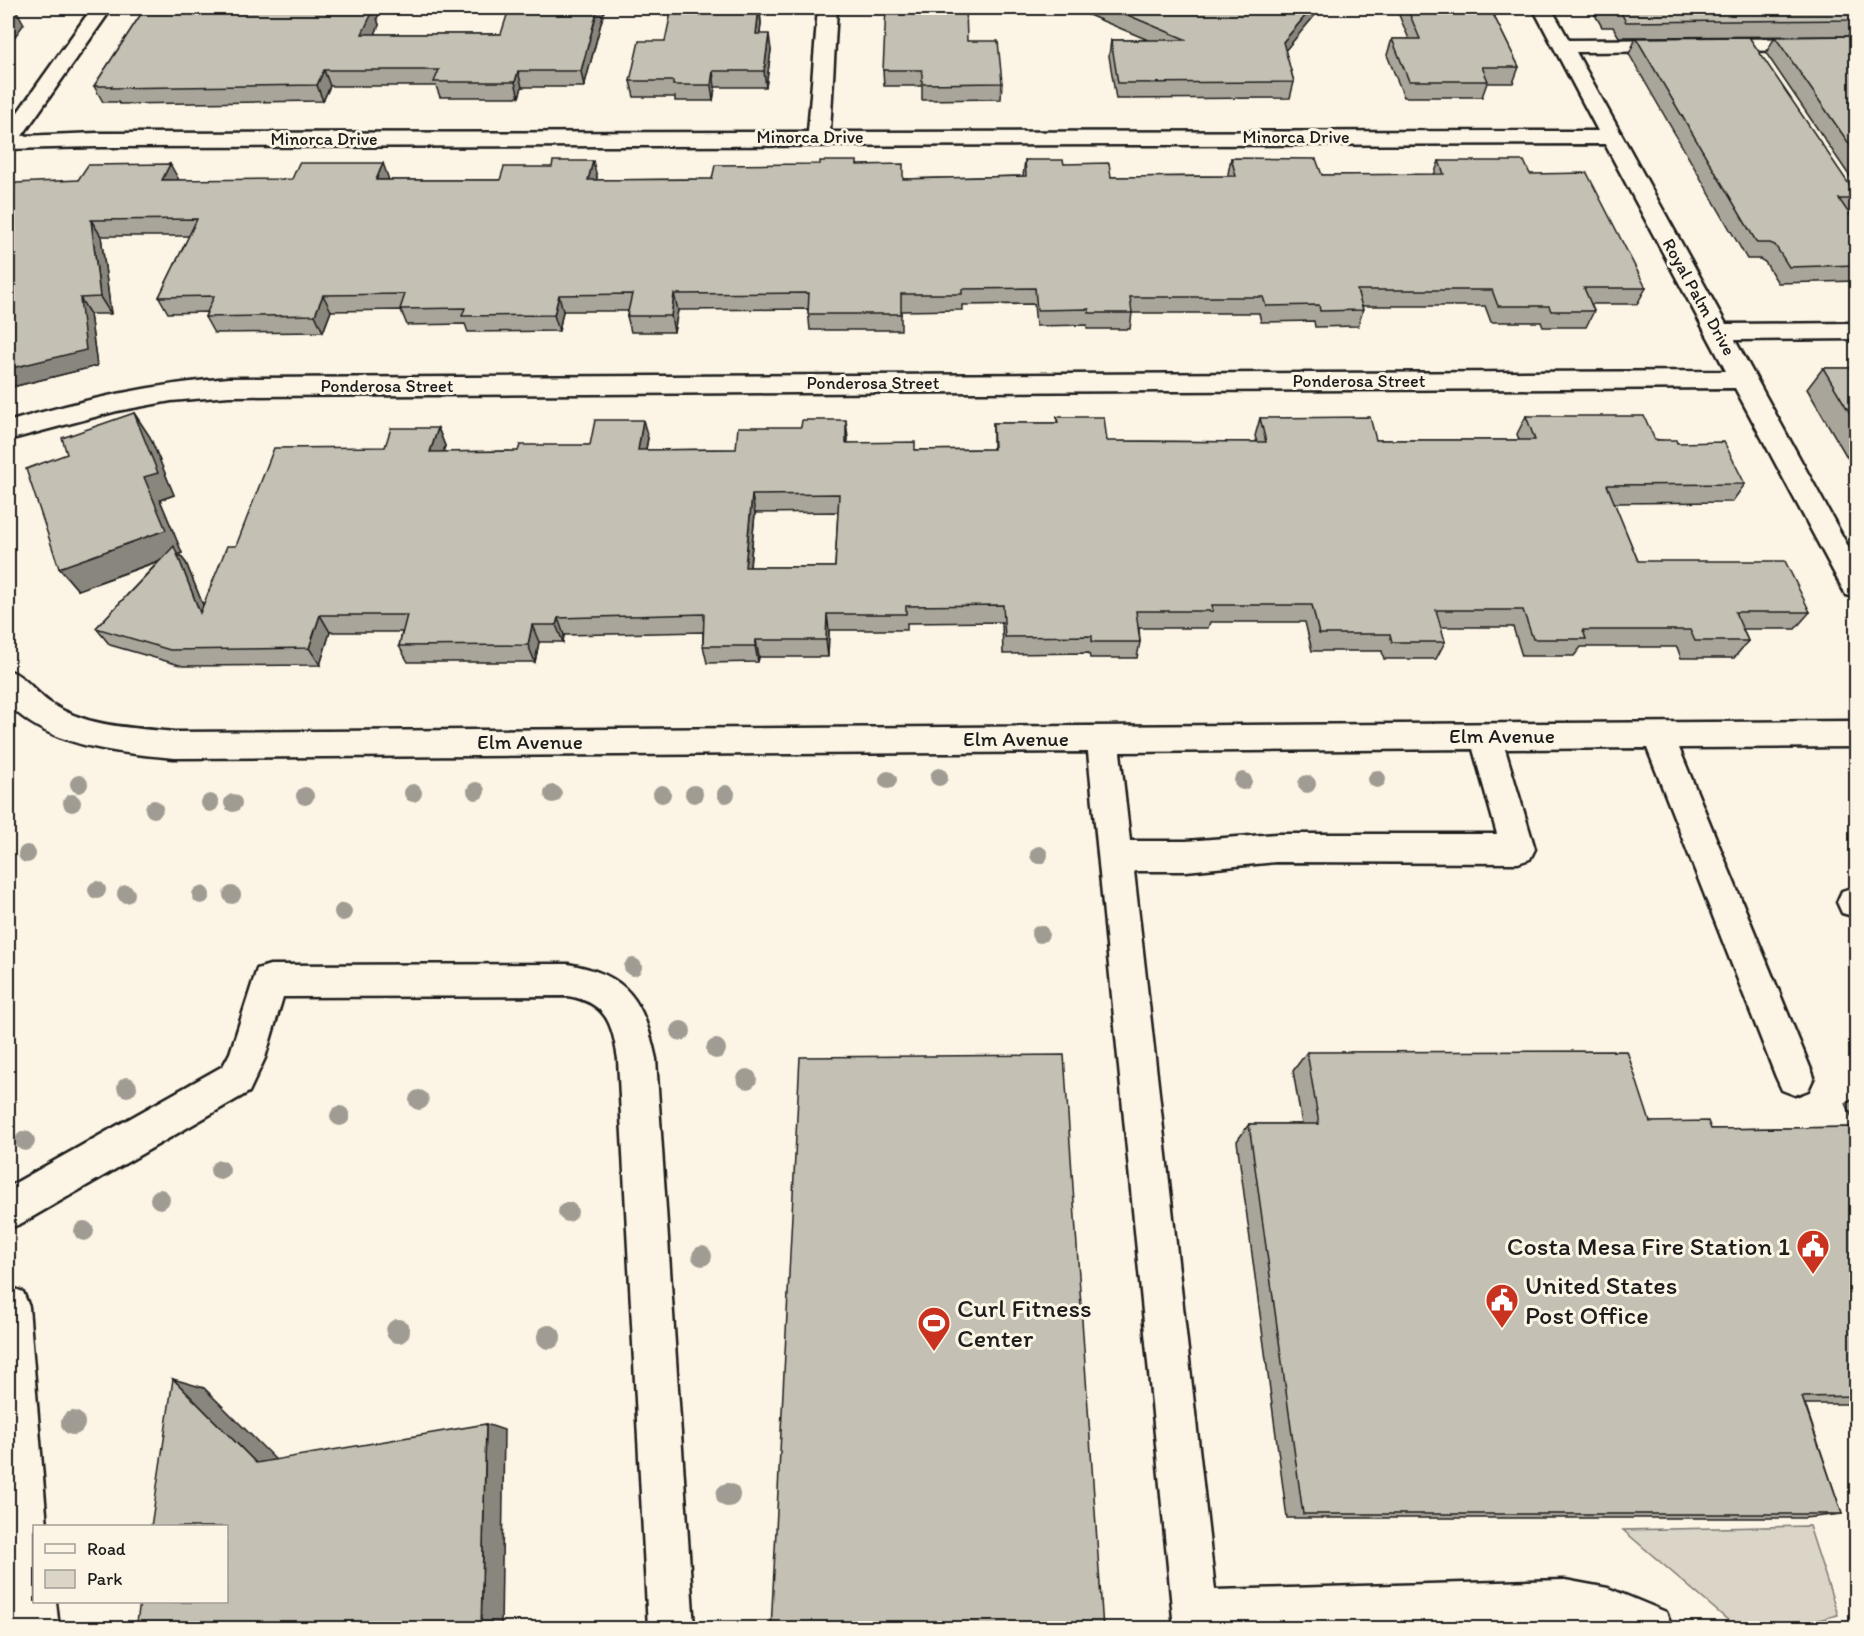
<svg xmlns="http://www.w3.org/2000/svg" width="1864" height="1636" viewBox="0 0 1864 1636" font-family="Itim,sans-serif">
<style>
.green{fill:#dbd5c8;stroke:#7c7872;stroke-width:1.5}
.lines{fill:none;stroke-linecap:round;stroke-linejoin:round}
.minor-casing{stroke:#1c1c1c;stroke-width:5}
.minor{fill:#fcf5e5;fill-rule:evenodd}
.tree{fill:#a09c93}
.wall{fill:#a9a59a;stroke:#1c1c1c;stroke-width:1.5;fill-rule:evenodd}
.shaded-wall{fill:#89867d;stroke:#1c1c1c;stroke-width:1.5}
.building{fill:#c4c0b3;stroke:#1c1c1c;stroke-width:1.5;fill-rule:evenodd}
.labels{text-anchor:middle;stroke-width:6;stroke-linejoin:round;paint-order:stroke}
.far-street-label{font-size:18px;fill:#1c1c1c;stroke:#fcf5e5}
.street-label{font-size:21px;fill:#1c1c1c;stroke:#fcf5e5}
.near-poi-label{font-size:26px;fill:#1c1c1c;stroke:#fcf5e5;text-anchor:start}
</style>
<rect width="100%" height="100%" fill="#fcf5e5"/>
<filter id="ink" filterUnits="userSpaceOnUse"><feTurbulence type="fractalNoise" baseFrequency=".0167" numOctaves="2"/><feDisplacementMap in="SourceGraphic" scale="12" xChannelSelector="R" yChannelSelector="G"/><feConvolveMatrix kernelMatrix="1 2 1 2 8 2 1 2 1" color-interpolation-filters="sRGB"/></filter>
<g filter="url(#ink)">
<path class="green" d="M 1809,1526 L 1838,1615 L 1787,1628 L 1737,1628 L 1623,1530 Z"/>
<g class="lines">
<defs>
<g id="minor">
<path d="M 92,8 L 112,8 L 22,136 L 97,133 L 808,132 L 818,8 L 837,8 L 830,132 L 1598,131 L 1533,8 L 1551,8 L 1569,40 L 1856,38 L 1856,50 L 1576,52 L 1726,324 L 1856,323 L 1856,339 L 1735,340 L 1856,561 L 1856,598 L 1846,595 L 1735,388 L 229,396 L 171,401 L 117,411 L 8,440 L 8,422 C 80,400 153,384 229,378 L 1726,371 L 1605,144 L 97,147 L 8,149 L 8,126 Z"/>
<path d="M 8,670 C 26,676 36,694 52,704 C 87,727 134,728 175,732 L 1856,721 L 1856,747 L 1679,748 L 1814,1077 L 1808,1090 L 1795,1095 L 1782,1090 L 1776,1077 L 1647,748 L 1505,749 L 1535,849 L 1530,859 L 1518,863 L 1276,862 L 1186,871 L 1134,871 L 1215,1590 L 1565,1580 L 1608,1588 L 1666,1612 L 1673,1628 L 1578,1628 L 1565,1626 L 1482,1628 L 1174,1628 L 1088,752 L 175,758 C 121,753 45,747 8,703 ZM 1473,749 L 1497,834 L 1276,834 L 1186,841 L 1130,841 L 1120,752 Z"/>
<path d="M 1854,887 L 1856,887 L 1856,917 L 1842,913 L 1837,902 L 1842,891 Z"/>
<path d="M 568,964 C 629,975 643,1000 656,1059 L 694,1628 L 648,1628 L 618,1059 C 612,1023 607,1003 568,996 L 283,997 L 265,1058 L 249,1092 L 22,1223 L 8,1229 L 8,1187 L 223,1066 L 230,1053 L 257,969 L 270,965 Z"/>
<path d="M 8,1286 L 23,1292 L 29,1307 L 47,1526 L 34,1526 L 34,1602 L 56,1602 L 59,1628 L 13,1628 L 8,1575 Z"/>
</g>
</defs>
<use href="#minor" class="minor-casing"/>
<use href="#minor" class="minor"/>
</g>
<g class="tree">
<circle cx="939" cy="777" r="9"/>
<circle cx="1377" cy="779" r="9"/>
<circle cx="888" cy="780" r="9"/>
<circle cx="1243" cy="781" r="9"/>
<circle cx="79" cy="784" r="9"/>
<circle cx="1307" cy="784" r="9"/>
<circle cx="476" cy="791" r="9"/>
<circle cx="413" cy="793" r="9"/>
<circle cx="553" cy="794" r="9"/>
<circle cx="662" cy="794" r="9"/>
<circle cx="694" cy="794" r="9"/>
<circle cx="726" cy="794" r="9"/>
<circle cx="305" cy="796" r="9"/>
<circle cx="72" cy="803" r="9"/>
<circle cx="210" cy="803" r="9"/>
<circle cx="233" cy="803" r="9"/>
<circle cx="154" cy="809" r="9"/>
<circle cx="27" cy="854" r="9"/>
<circle cx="1039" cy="855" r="9"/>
<circle cx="97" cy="890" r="9"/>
<circle cx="126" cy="894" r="9"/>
<circle cx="201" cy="895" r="9"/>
<circle cx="232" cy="895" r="9"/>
<circle cx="343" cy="912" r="9"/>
<circle cx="1040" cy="934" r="9"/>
<circle cx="633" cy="967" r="9"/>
<circle cx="681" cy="1031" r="10"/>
<circle cx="716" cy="1049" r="10"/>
<circle cx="747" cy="1079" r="10"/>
<circle cx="127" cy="1087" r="10"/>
<circle cx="419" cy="1100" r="10"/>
<circle cx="340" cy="1116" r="10"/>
<circle cx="25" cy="1141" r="10"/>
<circle cx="220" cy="1170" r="10"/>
<circle cx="160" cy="1199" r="10"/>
<circle cx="568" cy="1212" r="10"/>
<circle cx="84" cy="1231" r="10"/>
<circle cx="702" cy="1256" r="10"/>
<circle cx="398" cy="1331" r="12"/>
<circle cx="549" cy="1337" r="12"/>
<circle cx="73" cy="1423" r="12"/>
<circle cx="728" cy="1495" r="12"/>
</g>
<g class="wall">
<path d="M 145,8 L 382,8 L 377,18 L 379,25 L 375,34 L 501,34 L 605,8 L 584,87 L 522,87 L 519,97 L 440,97 L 436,86 L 330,86 L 323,101 L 120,104 L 118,102 L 103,102 L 94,86 Z"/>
<path d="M 760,8 L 761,23 L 760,34 L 771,50 L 766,87 L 715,87 L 713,101 L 675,101 L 675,97 L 634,97 L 630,81 L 665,41 Z"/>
<path d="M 1072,8 L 1321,8 L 1285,50 L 1294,82 L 1290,98 L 1116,99 L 1109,56 L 1111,40 L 1148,40 Z"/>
<path d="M 1396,8 L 1490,8 L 1519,67 L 1513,83 L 1487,83 L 1482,97 L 1404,97 L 1387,55 L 1392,39 L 1409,39 Z"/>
<path d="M 1591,8 L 1857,8 L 1857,32 L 1854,36 L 1619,37 L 1613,27 L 1602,27 Z"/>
<path d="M 1857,36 L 1857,187 L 1766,53 L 1775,37 Z"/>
<path d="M 1636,38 L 1857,196 L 1857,215 L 1850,215 L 1857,225 L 1857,281 L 1778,283 L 1765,262 L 1760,259 L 1747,259 L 1629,54 Z"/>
<path d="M 967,41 L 1002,83 L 1001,99 L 922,100 L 922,86 L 884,86 L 883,70 Z"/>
<path d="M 1231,158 L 1322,175 L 1434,175 L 1439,161 L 1530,174 L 1646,288 L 1637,304 L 1591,304 L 1594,311 L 1586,327 L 1543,327 L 1541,322 L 1491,322 L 1485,306 L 1362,306 L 1363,310 L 1358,326 L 1315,327 L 1314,321 L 1261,322 L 1259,313 L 1132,313 L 1130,329 L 1087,329 L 1087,325 L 1036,326 L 1034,304 L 962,305 L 962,310 L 901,311 L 901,330 L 810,330 L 808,309 L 678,310 L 674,332 L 631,332 L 627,316 L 628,311 L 563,311 L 559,331 L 468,332 L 465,324 L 407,325 L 401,310 L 331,311 L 323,332 L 214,333 L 205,317 L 207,312 L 168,313 L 159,297 L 189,236 L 101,236 L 111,314 L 90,314 L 97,366 L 8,388 L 8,196 L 78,180 L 170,164 L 178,180 L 500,180 L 597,177 L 596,180 L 712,179 L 857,165 L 904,179 L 1023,176 L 1025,160 L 1064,164 L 1111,177 L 1228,176 L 1228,174 Z"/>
<path d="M 1823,368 L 1857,368 L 1857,474 L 1807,389 Z"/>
<path d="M 134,413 L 150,437 L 174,495 L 160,500 L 182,553 L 179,554 L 186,563 L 203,605 L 236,546 L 385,447 L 438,428 L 445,446 L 443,452 L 518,451 L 590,445 L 648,438 L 646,450 L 736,449 L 848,438 L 847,443 L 915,450 L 993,449 L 993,423 L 1057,423 L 1057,417 L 1107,441 L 1257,442 L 1255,436 L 1260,418 L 1376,440 L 1519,440 L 1517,434 L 1526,416 L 1677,443 L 1745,484 L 1732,502 L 1614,503 L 1638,561 L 1810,612 L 1795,629 L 1743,629 L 1748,641 L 1734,658 L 1681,658 L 1677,647 L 1581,647 L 1574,656 L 1522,656 L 1513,627 L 1441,627 L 1445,642 L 1436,659 L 1384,659 L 1382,651 L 1312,651 L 1305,622 L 1210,622 L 1208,628 L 1139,628 L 1140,642 L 1137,658 L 1090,658 L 1089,653 L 1003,654 L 1002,622 L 907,623 L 907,630 L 829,630 L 828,657 L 759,657 L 758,662 L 707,663 L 703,646 L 703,632 L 564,635 L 563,642 L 539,642 L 535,662 L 408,662 L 399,646 L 402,632 L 330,632 L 320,665 L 183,666 L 110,645 L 96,628 L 159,561 L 78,590 L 59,568 L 67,454 ZM 838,512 L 835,567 L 750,567 L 755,513 Z"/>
<path d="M 1307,1052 L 1650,1122 L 1711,1129 L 1856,1127 L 1846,1103 L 1857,1097 L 1857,1404 L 1805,1404 L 1842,1514 L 1804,1518 L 1287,1518 L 1237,1141 L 1249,1124 L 1302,1124 L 1293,1071 Z"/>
</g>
<g class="shaded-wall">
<path d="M 15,8 L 24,24 L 8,46 L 8,18 Z"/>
<path d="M 369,8 L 382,8 L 377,18 L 379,25 L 368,50 L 362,34 Z"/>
<path d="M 598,8 L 605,8 L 584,87 L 581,71 Z"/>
<path d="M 759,8 L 761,23 L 758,50 L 756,34 Z"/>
<path d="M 1312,8 L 1321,8 L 1279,58 L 1283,42 Z"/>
<path d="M 769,34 L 771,50 L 766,87 L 764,71 Z"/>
<path d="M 324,70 L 330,86 L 323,101 L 317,85 Z"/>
<path d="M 518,71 L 522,87 L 519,97 L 515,82 Z"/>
<path d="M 713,71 L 715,87 L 713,101 L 711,85 Z"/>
<path d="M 593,161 L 597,177 L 592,196 L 588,180 Z"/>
<path d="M 383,163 L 389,180 L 376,180 Z"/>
<path d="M 170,164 L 179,180 L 162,180 Z"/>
<path d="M 91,220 L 101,236 L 111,314 L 100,297 Z"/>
<path d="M 674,294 L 678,310 L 674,332 L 671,316 Z"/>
<path d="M 323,295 L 331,311 L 323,332 L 315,315 Z"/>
<path d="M 559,295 L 563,311 L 559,331 L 554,315 Z"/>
<path d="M 80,298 L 90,314 L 97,366 L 8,388 L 8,369 Z"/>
<path d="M 134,413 L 150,437 L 174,495 L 160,500 L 182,553 L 179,554 L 186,563 L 213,630 L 200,613 L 177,554 L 78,590 L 59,568 Z"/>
<path d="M 643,420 L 648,438 L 642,468 L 638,450 Z"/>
<path d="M 846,420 L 848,438 L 847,461 L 846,443 Z"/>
<path d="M 438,428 L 445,446 L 438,470 L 430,452 Z"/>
<path d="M 752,495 L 755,513 L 748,585 L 745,567 Z"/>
<path d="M 827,614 L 829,630 L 828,657 L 826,640 Z"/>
<path d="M 320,615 L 330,632 L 320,665 L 309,648 Z"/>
<path d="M 558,618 L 564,635 L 563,642 L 556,625 Z"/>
<path d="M 532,625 L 539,642 L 535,662 L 528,645 Z"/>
<path d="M 756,640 L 759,657 L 758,662 L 755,646 Z"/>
<path d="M 173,1379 L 204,1388 L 284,1468 L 256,1463 Z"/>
<path d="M 486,1424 L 504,1430 L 501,1629 L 481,1629 Z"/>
</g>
<g class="building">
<path d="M 8,8 L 15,8 L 8,18 Z"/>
<path d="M 145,8 L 369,8 L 368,9 L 374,9 L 362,34 L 501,34 L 509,9 L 522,8 L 598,8 L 581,71 L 518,71 L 515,82 L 434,82 L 439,70 L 324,70 L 317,85 L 111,88 L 112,86 L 94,86 Z"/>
<path d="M 672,8 L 759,8 L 756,34 L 769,34 L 764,71 L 713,71 L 711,85 L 673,85 L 673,81 L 630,81 L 639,41 L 665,41 Z"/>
<path d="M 886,8 L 966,8 L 967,41 L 998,41 L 1002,83 L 922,84 L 922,70 L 883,70 Z"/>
<path d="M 1111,8 L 1312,8 L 1283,42 L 1294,82 L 1118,83 L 1111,40 L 1187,40 Z"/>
<path d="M 1407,8 L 1490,8 L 1519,67 L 1482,67 L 1488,81 L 1409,81 L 1392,39 L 1420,39 Z"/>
<path d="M 1606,8 L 1857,8 L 1857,20 L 1626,22 L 1620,11 L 1609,11 Z"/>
<path d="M 1857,36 L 1857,155 L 1775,37 Z"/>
<path d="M 1749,37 L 1857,196 L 1857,199 L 1839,199 L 1857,225 L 1857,265 L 1789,267 L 1775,245 L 1770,243 L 1757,243 L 1636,38 Z"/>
<path d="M 1231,158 L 1316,159 L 1322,175 L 1444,174 L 1439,161 L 1524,161 L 1530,174 L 1587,173 L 1646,288 L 1584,288 L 1594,311 L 1551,311 L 1549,306 L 1498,306 L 1492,290 L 1357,290 L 1363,310 L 1320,311 L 1319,305 L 1266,306 L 1263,297 L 1130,297 L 1132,313 L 1089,313 L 1089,309 L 1037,310 L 1035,288 L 962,289 L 962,294 L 901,294 L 901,314 L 808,314 L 809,293 L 674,294 L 671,316 L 627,316 L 632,294 L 559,295 L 554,315 L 462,316 L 465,308 L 400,309 L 405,294 L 323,295 L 315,315 L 205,317 L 214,296 L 159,297 L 197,219 L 91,220 L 100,297 L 80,298 L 86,350 L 8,369 L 8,196 L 16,183 L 78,180 L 88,165 L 170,164 L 162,180 L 292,179 L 299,163 L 383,163 L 376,180 L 500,180 L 504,167 L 552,167 L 553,161 L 593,161 L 588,180 L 712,179 L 715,165 L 820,164 L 820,161 L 857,161 L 857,165 L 903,164 L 903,179 L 1026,176 L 1025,160 L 1063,160 L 1064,164 L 1109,163 L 1111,177 L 1236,176 Z"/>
<path d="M 1823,368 L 1857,368 L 1857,425 Z"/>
<path d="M 134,413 L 158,473 L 144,477 L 166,530 L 59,568 L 26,469 L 67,454 L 62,438 Z"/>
<path d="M 1526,416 L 1644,416 L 1655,440 L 1676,440 L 1677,443 L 1724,442 L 1745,484 L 1607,485 L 1638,561 L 1785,561 L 1810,612 L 1735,612 L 1748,641 L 1695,641 L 1690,630 L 1583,630 L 1586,639 L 1533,639 L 1523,610 L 1436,610 L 1445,642 L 1392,642 L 1390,634 L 1319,634 L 1312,605 L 1212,605 L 1213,611 L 1136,611 L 1140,642 L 1092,642 L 1092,636 L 1005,637 L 1003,605 L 906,606 L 906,614 L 827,614 L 826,640 L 756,640 L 755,646 L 703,646 L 704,614 L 558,618 L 556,625 L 532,625 L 528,645 L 399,646 L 407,615 L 320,615 L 309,648 L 170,650 L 96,628 L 174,546 L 200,613 L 227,546 L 236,546 L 274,448 L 385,447 L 391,428 L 438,428 L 430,452 L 518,451 L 520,445 L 590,445 L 595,420 L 643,420 L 638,450 L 736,449 L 738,427 L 801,427 L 802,420 L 846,420 L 846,443 L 915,442 L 915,450 L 994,449 L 993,423 L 1058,423 L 1057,417 L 1104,417 L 1107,441 L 1266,442 L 1260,418 L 1370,417 L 1376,440 L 1535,440 ZM 839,494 L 835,567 L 745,567 L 752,495 Z"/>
<path d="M 1627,1051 L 1650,1122 L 1708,1121 L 1711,1129 L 1857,1127 L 1857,1396 L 1802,1397 L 1842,1514 L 1303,1514 L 1249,1124 L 1319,1124 L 1307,1052 Z"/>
<path d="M 1064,1055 L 1103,1629 L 771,1629 L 800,1057 Z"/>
<path d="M 173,1379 L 256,1463 L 486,1424 L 481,1629 L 136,1629 L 140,1602 L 226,1602 L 226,1527 L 151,1527 Z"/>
</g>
</g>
<defs>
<symbol id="civic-pin" viewBox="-11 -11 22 30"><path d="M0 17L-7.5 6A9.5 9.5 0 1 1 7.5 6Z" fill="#c8321e" stroke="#fcf5e5"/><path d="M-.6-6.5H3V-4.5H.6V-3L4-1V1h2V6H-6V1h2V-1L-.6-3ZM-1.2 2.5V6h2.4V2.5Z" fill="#fff"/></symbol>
<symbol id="stadium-pin" viewBox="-11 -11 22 30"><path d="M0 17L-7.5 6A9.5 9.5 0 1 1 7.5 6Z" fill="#c8321e" stroke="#fcf5e5"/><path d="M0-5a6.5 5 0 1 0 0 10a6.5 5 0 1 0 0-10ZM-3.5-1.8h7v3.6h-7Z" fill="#fff"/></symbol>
</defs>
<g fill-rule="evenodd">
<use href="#civic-pin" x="1794" y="1227" width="38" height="52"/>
<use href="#civic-pin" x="1483" y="1281" width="38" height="52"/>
<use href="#stadium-pin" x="915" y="1304" width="38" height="52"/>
</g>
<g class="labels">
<g class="far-street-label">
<text x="810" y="143">Minorca Drive</text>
<text x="1296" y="143">Minorca Drive</text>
<text x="324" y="145">Minorca Drive</text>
<text transform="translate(1699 297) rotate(61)" y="6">Royal Palm Drive</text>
<text x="1359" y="387">Ponderosa Street</text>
<text x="873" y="389">Ponderosa Street</text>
<text x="387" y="392">Ponderosa Street</text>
</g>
<g class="street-label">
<text x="1502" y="743">Elm Avenue</text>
<text x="1016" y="746">Elm Avenue</text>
<text x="530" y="749">Elm Avenue</text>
</g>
<g class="near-poi-label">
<text x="1790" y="1255" text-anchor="end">Costa Mesa Fire Station 1</text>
<text x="1525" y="1294">United States<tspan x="1525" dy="30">Post Office</tspan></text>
<text x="957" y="1317">Curl Fitness<tspan x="957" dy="30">Center</tspan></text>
</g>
</g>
<rect width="1864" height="1636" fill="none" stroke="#fcf5e5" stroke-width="30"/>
<rect x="15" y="15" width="1834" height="1606" fill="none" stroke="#1c1c1c" stroke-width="2" filter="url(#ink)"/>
<rect x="33" y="1525" width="195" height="78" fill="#fcf5e5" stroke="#a29e95" stroke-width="1.5"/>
<rect x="45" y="1544" width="30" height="9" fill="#fcf5e5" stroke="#a29e95" stroke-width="1.5"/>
<text x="87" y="1555" font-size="18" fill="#1c1c1c">Road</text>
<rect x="45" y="1570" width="30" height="18" fill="#dbd5c8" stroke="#a29e95" stroke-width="1.5"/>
<text x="87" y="1585" font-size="18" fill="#1c1c1c">Park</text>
</svg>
